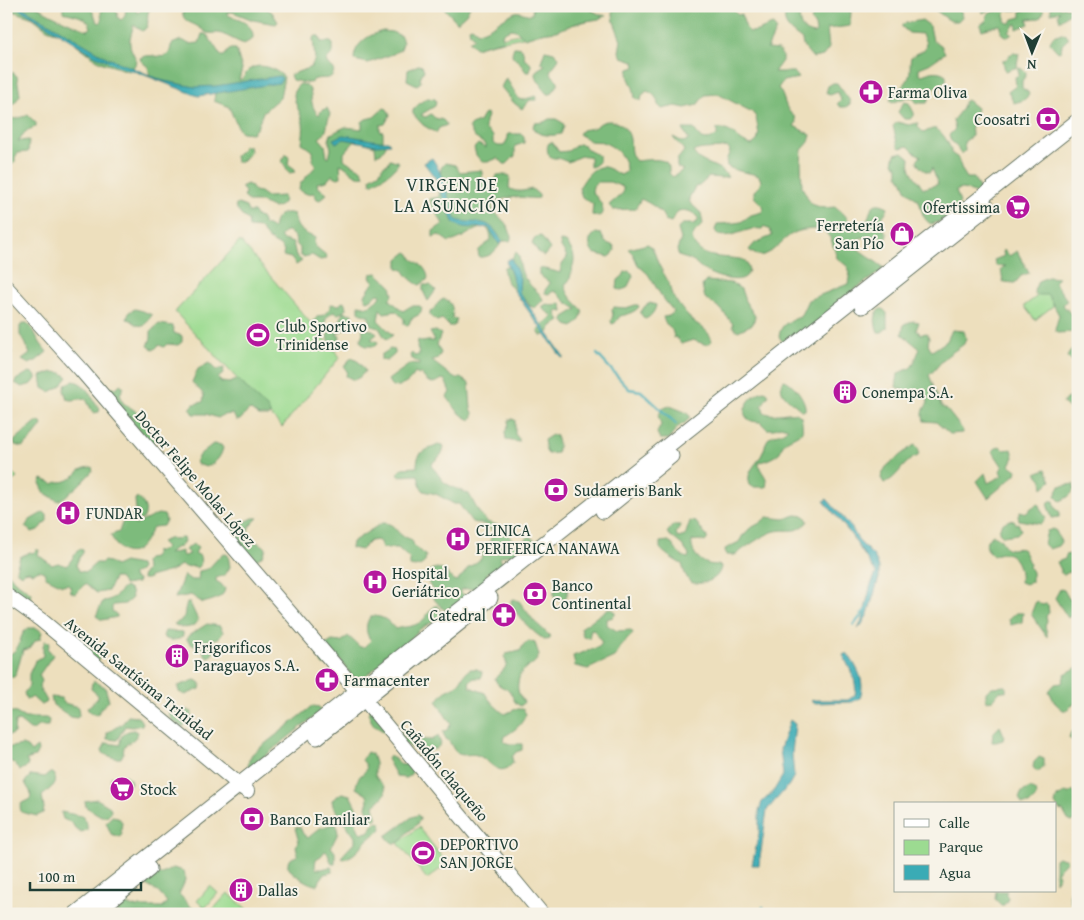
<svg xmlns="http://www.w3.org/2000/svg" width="1084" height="920" viewBox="0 0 1084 920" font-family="'Gentium Book Plus',serif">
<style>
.green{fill:#9cdb91;stroke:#5e8c62}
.forest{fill:#7dbb7b;stroke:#4e7c58}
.water{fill:#3aabb5;stroke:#2c7474}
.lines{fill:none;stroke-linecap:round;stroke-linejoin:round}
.stream{stroke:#3aabb5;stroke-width:2.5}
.major-casing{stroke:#677664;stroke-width:16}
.highway-casing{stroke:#677664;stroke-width:17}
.major{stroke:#fff;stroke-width:14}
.highway{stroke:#fff;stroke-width:15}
.labels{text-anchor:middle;stroke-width:4;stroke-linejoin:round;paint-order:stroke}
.poi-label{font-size:16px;fill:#1f3d34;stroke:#f7f3e8;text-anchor:start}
.street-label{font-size:16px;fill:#1f3d34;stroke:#f7f3e8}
.neighbourhood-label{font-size:18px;letter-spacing:1px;fill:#1f3d34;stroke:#f7f3e8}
</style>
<rect width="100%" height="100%" fill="#f7f3e8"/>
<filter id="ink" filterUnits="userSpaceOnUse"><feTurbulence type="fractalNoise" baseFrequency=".02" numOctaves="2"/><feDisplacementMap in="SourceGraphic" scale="10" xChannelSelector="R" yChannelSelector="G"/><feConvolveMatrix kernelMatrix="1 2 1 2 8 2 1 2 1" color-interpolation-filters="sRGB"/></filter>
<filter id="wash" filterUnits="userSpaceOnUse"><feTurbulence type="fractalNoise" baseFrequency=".0096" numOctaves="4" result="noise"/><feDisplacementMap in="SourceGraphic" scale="20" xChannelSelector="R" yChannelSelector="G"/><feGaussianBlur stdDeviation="1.12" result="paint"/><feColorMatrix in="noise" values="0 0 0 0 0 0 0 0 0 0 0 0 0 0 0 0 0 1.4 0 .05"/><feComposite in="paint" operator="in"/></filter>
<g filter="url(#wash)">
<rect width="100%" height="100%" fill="#eddfbd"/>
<g class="green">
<path d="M 603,15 L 606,16 L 541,33 L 475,47 L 475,44 Z"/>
<path d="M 240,241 L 340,357 L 282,427 L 175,312 Z"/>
<path d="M 1047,289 L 1058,302 L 1035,320 L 1024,306 Z"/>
<path d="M 6,466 L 17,478 L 6,485 Z"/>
<path d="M 419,827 L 447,864 L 427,879 L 398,843 Z"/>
<path d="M 210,886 L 218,893 L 205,908 L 197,901 Z"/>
<path d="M 228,893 L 249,911 L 246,914 L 209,914 Z"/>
</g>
<g class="forest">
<path d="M 6,6 L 37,6 C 40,10 83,30 89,30 L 91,27 C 87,16 74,15 63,12 L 63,6 L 90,6 L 97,21 L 100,23 L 102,21 L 101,12 L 104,6 L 112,8 L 117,12 L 118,18 L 121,20 L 125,16 L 126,6 L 135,6 L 137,13 L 139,12 L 144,6 L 159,6 L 149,10 C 145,19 152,26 142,31 L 134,25 L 133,27 C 132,32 129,39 130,44 C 131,55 143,61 129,71 L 100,62 L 64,35 L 47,29 L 33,18 L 10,10 Z"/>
<path d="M 184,6 L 200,6 L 207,9 L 210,6 L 263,6 L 272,12 L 278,22 L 276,24 L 253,20 L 233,12 L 227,12 L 228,15 C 240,21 254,23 253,39 L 244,44 C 236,41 230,37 222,34 C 218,32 212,34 207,33 C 204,31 203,30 200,28 C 191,21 179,23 184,6 Z"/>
<path d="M 442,6 L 470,6 L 466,14 L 457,22 Z"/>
<path d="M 533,6 L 600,6 L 591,10 L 603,16 L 599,19 L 580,22 L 556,31 L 541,33 L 525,38 C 516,30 513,25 502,34 L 503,40 L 475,48 L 469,41 L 474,38 L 470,33 L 469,28 L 472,27 L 478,32 C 491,29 501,19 513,13 C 520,9 525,16 532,14 Z"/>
<path d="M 612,6 L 737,6 L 734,11 L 738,15 L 741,14 L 746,28 L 750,32 C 760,32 764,27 773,25 L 776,30 L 767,49 L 778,50 L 782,55 L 782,61 L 774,72 L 794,72 L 799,78 L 783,81 L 778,88 C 786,97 783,109 795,117 L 796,123 L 794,126 L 811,135 L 809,142 L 802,150 L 801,162 L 802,187 L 811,204 L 823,208 L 836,207 C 842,213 849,216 849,227 L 854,229 L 865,225 C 872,213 869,197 888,207 C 886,214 881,217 879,224 L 887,233 L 886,239 L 874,236 L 860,238 L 856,243 L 858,249 L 883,267 L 880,272 L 838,301 L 833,310 L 797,339 L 783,342 L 779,337 C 780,324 789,321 800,317 L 808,300 L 848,284 L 850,272 L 847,266 L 837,258 L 831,239 L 823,229 C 812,229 801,229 792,234 C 778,242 766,266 749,250 L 755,243 L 772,236 L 770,230 L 764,226 L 762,229 C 747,226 734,239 718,235 L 715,230 L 717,224 L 734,223 L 741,222 L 751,215 L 762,212 L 764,207 L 754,197 L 754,191 L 759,187 L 761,181 L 759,176 C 749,172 736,172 727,166 L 726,161 L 730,151 L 727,147 C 716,150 701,147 693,152 C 701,166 719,163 728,177 L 722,178 L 709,177 L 699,186 L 695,187 L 689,198 L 690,203 L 701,213 L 703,224 L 694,233 L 692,239 C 700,262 725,255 744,260 C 747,264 750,268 748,273 C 744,286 714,277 706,271 C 700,268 696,262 690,260 C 686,258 683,258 679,256 L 677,250 L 681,239 L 678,229 L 682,224 L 694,224 L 699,220 C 695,212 687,209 678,211 L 671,222 L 665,220 C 661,209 651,204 641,199 L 635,209 L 613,210 L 609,205 L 623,193 L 623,187 L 610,182 L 598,182 L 593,186 L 592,192 C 598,199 603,203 603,213 L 598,217 L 592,215 L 593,204 L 582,197 L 579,188 C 586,177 595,161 610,169 C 614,171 616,174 621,175 L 626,172 C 627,158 615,146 602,142 C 598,141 594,142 590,141 C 586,139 583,136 579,134 L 582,130 C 585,129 590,129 593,128 C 597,127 599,123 603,122 C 615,118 628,127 630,139 C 631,148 629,154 636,161 C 645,160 659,158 666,162 L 669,167 L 669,173 L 673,177 L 683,170 L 677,167 L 677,160 L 684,151 C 681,144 676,143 673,137 L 683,142 L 689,140 L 683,129 L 694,129 L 701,139 L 707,140 L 717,136 L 717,129 C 735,128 737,143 752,145 L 757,141 L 759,135 L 756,117 L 752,112 L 718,94 L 705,95 L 697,105 L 685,108 L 676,106 L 662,109 L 658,105 C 657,97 654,94 647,91 L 642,95 L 641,101 L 635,98 C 634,94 634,89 632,85 C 629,78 627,77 629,69 L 635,67 L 634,61 L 622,57 L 619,52 L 621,40 L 614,22 Z"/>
<path d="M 784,6 L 796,6 C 803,19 794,29 814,34 L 816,32 L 815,26 L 811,20 L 813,15 L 822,12 L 834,12 L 839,6 L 851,11 L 850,26 L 827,29 L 829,48 L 823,56 L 813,58 L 803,46 L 802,40 C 796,35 787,30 785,22 C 784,17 786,12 784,6 Z"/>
<path d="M 930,6 C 941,6 950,10 961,11 L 962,17 L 958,21 L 951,21 L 946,18 Z"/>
<path d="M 981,6 L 1017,6 L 1018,10 L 1008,10 L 1005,13 L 1005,21 L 1008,23 L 1011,23 L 1013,19 L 1021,17 L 1021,11 L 1026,10 L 1027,6 L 1041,6 L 1044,12 L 1040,18 L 1027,19 L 1029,24 L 1017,29 L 1017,24 L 1015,24 L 1009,32 L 1012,34 L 1008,37 L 1001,33 L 1001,26 L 999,25 L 982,30 L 980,24 L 986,21 L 988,13 L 1000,10 L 999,9 L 990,9 L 983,13 Z"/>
<path d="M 1051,6 L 1059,6 L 1060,8 L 1064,6 L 1065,8 L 1073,7 L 1078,9 L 1078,11 L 1068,14 L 1060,21 L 1058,14 L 1060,11 L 1051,13 Z"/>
<path d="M 922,20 L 930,26 L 933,41 L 941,45 L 945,53 L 929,64 L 919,68 L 919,73 L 922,75 C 930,72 938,69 946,75 L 946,81 L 928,92 L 929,98 L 927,103 L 917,103 L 913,98 L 907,97 L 892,103 L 890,101 C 894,89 901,90 907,81 C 912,73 909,65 911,57 L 925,49 L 926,43 L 922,34 L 909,33 L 902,27 L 902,24 Z"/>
<path d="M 383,31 L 392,32 L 401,36 L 403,43 L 401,49 L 393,54 L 368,63 L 354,60 C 354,44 368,35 383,31 Z"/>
<path d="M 1062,33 L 1068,36 L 1068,39 L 1062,45 L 1061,51 L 1058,52 L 1050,43 L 1053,36 Z"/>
<path d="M 202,34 L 205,34 L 208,36 L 221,56 L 224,56 L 230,49 L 236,49 L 242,69 L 239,80 C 245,78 244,75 247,72 C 257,60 276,69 284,77 L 280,97 L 263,112 L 257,128 L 252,133 L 242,132 L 239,130 L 229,107 L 214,101 L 215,92 L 162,81 L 150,76 L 148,67 L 141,61 L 140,58 C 149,52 166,61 169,53 C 171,50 170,47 172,44 L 181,40 L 184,41 L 189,44 L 199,43 Z"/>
<path d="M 316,36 L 319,36 L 321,42 L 331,42 L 333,44 L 333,53 L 326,60 L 327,63 L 334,69 C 333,82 324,77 316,79 C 309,81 316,82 308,83 C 304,83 297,81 292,80 L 290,75 L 311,67 L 315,59 L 313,38 Z"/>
<path d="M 514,47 C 525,47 522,51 525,59 C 526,59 530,63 531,64 L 530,72 L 526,72 C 523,68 522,64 518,61 C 511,56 511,55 514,47 Z"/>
<path d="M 545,50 L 554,52 L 559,57 L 557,62 L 550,71 L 552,75 L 558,81 L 558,85 L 551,94 L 547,94 L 542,88 L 542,85 L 536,79 L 535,74 L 537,70 L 545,65 L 541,62 Z"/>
<path d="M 1013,53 L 1019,54 L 1017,64 L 1018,67 L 1005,71 L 1003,60 L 1007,59 L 1009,55 Z"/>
<path d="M 418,65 L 422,66 L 424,70 L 420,78 L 421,82 L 417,85 L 407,80 L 408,70 Z"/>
<path d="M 1020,68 L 1026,72 L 1026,75 L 1022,81 L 1022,88 L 1028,92 L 1029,95 L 1024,100 L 1014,103 L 1008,92 L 1016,86 L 1015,77 L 1019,75 L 1018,69 Z"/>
<path d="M 12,72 L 17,76 L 20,95 L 14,104 L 6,107 L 6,81 Z"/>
<path d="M 506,78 L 519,99 L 522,100 L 536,96 L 536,100 L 530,100 L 522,109 L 514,103 L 501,87 Z"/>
<path d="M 837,83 L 850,101 L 850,104 L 846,107 L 841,107 L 837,104 L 841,100 L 838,92 L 830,95 L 826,93 L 828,86 L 833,83 Z"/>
<path d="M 300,84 C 318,85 305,103 319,115 L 321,111 L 327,108 L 330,114 C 325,125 330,131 319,138 L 325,145 L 327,157 L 329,158 L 331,149 L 329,140 L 331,134 L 345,127 L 362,129 L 362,122 L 366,119 L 374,117 L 384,108 L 387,109 L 390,115 L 385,124 L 380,125 L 380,131 L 383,132 L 383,141 L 386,146 L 381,153 L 376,155 L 375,146 L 359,141 L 354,142 L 344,153 L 344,159 C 351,166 363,166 364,176 C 354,179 349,167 340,164 L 341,177 L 338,178 L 332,175 L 327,181 L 317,183 L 318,187 L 327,194 L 320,200 L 317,199 L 314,193 L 307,194 L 299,190 L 300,184 L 316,166 L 313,161 L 313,151 L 302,143 C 303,136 304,129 303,123 C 301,110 286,94 300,84 Z"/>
<path d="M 428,98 L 435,99 L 436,102 L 435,106 L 422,114 L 422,116 L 426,117 L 431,114 L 435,118 L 443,120 L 447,125 L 439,128 L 436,133 L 423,125 L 413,114 L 413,110 C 418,105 421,101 428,98 Z"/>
<path d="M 967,100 L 977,108 L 975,117 L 971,121 L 972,136 L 964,142 L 965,151 L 963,153 L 960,153 L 956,145 L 951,141 L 949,135 L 955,129 L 953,120 L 961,110 L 964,102 Z"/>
<path d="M 904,102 L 909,103 L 914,113 L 914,116 L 910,119 L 904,119 L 898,112 Z"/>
<path d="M 487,113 L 488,116 L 485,120 L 485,129 L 493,136 L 493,143 L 498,146 L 504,146 L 508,138 L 508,134 L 522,134 L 524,136 L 524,143 L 515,146 L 515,156 L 507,164 L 504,164 L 498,158 L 488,162 L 482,162 L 476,155 L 474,148 L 478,144 L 486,148 L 486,145 L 474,137 L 469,127 L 471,125 L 479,122 L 483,115 Z"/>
<path d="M 28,115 L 36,123 L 36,126 L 25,132 L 18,141 L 29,140 L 28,152 L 18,153 L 15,157 L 15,162 L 13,164 L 6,164 L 6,117 L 16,119 Z"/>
<path d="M 549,119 L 556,119 L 563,123 L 564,126 L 561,134 C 553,136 542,136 535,131 L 533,126 L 535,123 L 544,122 Z"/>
<path d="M 897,122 L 909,125 L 918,123 L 918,127 L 924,133 C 927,131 932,128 936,129 C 942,131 952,147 951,153 L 958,158 L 962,170 L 967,178 L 974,178 L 980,190 L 976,194 C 969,192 964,186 956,191 L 960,203 C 953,214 945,221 931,224 C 922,219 922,210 919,201 L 907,191 L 902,180 L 898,175 L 898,166 L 893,163 L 895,154 L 903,152 L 910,158 C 910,161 909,164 910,166 C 911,174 919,181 923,188 L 926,188 L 938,184 L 932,168 L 930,172 C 924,172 918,166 917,161 L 921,156 L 914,152 L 908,146 L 900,148 L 898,146 L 893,126 Z"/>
<path d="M 552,142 L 559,152 L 568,151 L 578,144 L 584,145 L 588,150 L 599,156 L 599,162 L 594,166 L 590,167 L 590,157 C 581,153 576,159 568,162 L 558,158 L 552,158 C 547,155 546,147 549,143 Z"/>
<path d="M 243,146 L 249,146 L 250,152 L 242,161 L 236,162 L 235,156 L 242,150 Z"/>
<path d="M 285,155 L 288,155 L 289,158 L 288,164 L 295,169 L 295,172 L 289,173 L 282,161 Z"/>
<path d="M 390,159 L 399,162 C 393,173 382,178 371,184 L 370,178 L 380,172 L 383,166 L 388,164 Z"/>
<path d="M 445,163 L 455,165 L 460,172 L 482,170 L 482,182 L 488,185 L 494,185 L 497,175 L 507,175 L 510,176 L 509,188 C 516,193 524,191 532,189 L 539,195 L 539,198 C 535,199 532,198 527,198 C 517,196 501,198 492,203 C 490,216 510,218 511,238 L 510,241 L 503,241 C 496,250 491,258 479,257 L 478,251 C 487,242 497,241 486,227 C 472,228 463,240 449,242 L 439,235 L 433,237 L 433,231 L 443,224 C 438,214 431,210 430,199 L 439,197 L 441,168 Z"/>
<path d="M 247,184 L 251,186 L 254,191 L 260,192 L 267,197 L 283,196 C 286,202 280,207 274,208 L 261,202 L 250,202 L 244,197 L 245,192 L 241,187 Z"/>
<path d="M 238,204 L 246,207 L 248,212 L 254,212 L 257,217 L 261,218 L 264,224 L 273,229 C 274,217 282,210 294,214 C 295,217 295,220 296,223 C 299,232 309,235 316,238 L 314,240 L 315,246 L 327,256 L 326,259 L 320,260 L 312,255 L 303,257 L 300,255 L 300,248 L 296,244 L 295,237 L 288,231 L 285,231 L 280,237 L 283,240 L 293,243 L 296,256 L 302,261 L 296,265 L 291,258 L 283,256 L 284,251 L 280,246 L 268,239 L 260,228 L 249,227 L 248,220 L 241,215 L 235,206 Z"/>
<path d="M 596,233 L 601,234 L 605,242 L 614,246 L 615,250 L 612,255 L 609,257 L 593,253 C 588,246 588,238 596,233 Z"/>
<path d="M 541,236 L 550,249 L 544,256 L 539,253 L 532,243 L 536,237 Z"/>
<path d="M 560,241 L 566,242 C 574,253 576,256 572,270 C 570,276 571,281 565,284 C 567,297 576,302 583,311 L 580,320 L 573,327 L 567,325 L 563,320 L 564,317 L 577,309 L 566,302 L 556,292 L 554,291 L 548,294 L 545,293 L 545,290 L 549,285 L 549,282 L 539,275 L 539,269 C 544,268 554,271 560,273 L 561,266 L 567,258 C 566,252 559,247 560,241 Z"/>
<path d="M 648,244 C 656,251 655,258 660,267 C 663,273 667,278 669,284 C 671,289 670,293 674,298 C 678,304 685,314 691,319 C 698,326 709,329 712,341 L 707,345 L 693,340 L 681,344 L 676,337 L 674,338 C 673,330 671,327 665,323 L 663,317 L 669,316 L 674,312 L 662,297 L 648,274 L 638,265 L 633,254 L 628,249 Z"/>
<path d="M 1004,250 L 1009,256 L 1017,251 L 1029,273 L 1021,276 L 1015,283 L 1003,282 L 1001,269 L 1006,266 L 996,266 L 994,260 L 1004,256 L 1003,253 Z"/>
<path d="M 407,252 L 410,254 L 412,259 C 420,263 428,270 428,279 L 420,285 C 415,284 405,275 404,270 L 398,268 L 398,259 Z"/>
<path d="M 516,252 L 519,255 L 520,266 L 524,278 L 527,280 C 530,288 541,292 543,300 L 535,308 L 530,306 L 526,300 L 524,300 C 515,292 502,280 504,267 L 511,264 L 512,258 Z"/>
<path d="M 628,271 L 632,273 L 633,276 L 627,288 L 621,290 L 617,289 L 618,280 L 623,276 L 625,272 Z"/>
<path d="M 377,273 L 391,286 L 393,295 L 389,299 L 403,311 L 411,306 L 420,306 L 422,308 L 420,314 L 411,319 L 409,324 L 406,326 L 404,324 L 404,319 L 396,311 L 384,313 L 380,309 L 378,320 L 393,335 L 388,339 L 385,338 L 379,328 L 372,326 L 368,315 L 361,314 L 359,311 L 359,305 L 368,307 L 380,298 L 381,295 L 378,294 L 370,300 L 367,301 L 365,298 L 365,295 L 374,282 L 370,277 L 371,274 Z"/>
<path d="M 1048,277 L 1058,278 L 1054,282 L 1067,300 L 1063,305 L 1078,322 L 1078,342 L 1075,332 L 1057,333 L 1055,330 L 1059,315 L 1048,295 L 1035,295 L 1034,291 L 1038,281 Z"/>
<path d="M 706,281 L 731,283 L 741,289 L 745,301 L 755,316 L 753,324 L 738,331 L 733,327 L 733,324 L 721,309 L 705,298 L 702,286 Z"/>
<path d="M 423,285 L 430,285 L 436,290 L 428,301 L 423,291 Z"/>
<path d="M 444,299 C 452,301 454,311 452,318 L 457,319 L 454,326 L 449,326 L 442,319 L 437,321 L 430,316 L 430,312 C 436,309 436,302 444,299 Z"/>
<path d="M 342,302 L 345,303 L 346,309 L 343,312 L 352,314 L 352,317 L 347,323 L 345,329 L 336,334 L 340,336 L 339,340 L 343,345 L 336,349 L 332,347 L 327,336 L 330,329 L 340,322 L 343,312 L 338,314 L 333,312 L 326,318 L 325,325 L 321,330 L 316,328 L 313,322 L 318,316 L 324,315 L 330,308 L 330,304 L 340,305 Z"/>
<path d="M 560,303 L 562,304 L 563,312 L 558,311 L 556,313 L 560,321 L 552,326 L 547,334 L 541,336 L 538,331 C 542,324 547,322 553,316 L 543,309 L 543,306 L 547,304 L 554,306 Z"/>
<path d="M 650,303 L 656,305 C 655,311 651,317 645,319 L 640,313 L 645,306 Z"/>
<path d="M 635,305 L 638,305 L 639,307 C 635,312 626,315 620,316 L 615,323 L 612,324 L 611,321 L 613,315 L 612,310 L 614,307 L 626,308 Z"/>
<path d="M 135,309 L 143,311 L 152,315 L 144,326 L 137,325 L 131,320 L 127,319 L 129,312 Z"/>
<path d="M 880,309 L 883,309 L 887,313 L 887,328 L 882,332 L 878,332 C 875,325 873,315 880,309 Z"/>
<path d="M 913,321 L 919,322 L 916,330 L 921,334 L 927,333 L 929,338 L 928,344 L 932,351 L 947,341 L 952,330 L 964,331 L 966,338 L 964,344 C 959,348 952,352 947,356 C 940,362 936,370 929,375 L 941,406 L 947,410 L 962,429 L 962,433 L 950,434 L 936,422 L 924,421 C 922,413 923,410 928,403 L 926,394 L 920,391 L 908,393 L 896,387 L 898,374 C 902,370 906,371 910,368 C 914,366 917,354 920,349 L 902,334 L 904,324 Z"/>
<path d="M 24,323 L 27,323 C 33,328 35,334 39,341 C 41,345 45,349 47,352 L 36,361 L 29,364 L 22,360 L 30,354 L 25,342 L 20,335 L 20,326 Z"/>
<path d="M 6,324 L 10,329 L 8,345 L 12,353 L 6,358 Z"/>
<path d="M 159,324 L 173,326 L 174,333 L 182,336 L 182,342 L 178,345 L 167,344 L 164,347 L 159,345 L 154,350 L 148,346 L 151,338 L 151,331 Z"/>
<path d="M 364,325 L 367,329 L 373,330 L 377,334 L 371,339 L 378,342 L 376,346 L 365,346 L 360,341 L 363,333 L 362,326 Z"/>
<path d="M 436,331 L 441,334 L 437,344 L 441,353 L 438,358 L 432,361 L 454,378 L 460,378 L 469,383 L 471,409 L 474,414 L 471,420 C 458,415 455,407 447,397 L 450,392 L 445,380 L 442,379 C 432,386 427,383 421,373 L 419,375 L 415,373 C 409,383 404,386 392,387 L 388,380 C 394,375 402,370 410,364 L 419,365 L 419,363 L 411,358 L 410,355 L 412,353 L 414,356 L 419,355 L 419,352 L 417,348 L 418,340 L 423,342 L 427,341 L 435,341 L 430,332 Z"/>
<path d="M 1078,346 L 1078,358 L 1073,362 L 1067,357 L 1071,350 Z"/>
<path d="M 390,349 L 395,350 L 395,354 L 387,361 L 381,360 L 381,355 Z"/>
<path d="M 352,358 L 359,362 L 365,371 L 360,377 L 354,380 L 346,376 L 347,371 L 344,367 L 349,360 Z"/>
<path d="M 209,363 L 216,370 L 224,368 L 223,374 L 218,378 L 221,382 L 230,383 L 238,379 L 255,397 L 267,407 L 270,413 L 269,416 L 259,416 L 251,410 L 248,411 L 240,420 L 236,420 L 233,414 L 223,415 L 218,418 L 206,414 L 193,414 L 190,409 L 194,404 L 203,402 L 204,396 C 203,392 195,386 192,382 L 198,369 Z"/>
<path d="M 29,372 L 33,373 L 36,376 L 36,379 L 32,384 L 22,387 L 15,383 L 16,380 Z"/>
<path d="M 54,372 L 62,373 L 68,377 L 61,386 L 50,392 L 43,388 L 41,376 Z"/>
<path d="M 784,380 C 793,382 807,401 805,410 L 802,411 C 795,403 774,394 784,380 Z"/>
<path d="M 74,381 C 88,384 91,399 100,408 L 99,412 L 93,413 L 86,399 C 79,397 74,402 67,399 L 64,390 L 66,384 Z"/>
<path d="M 120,384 L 124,387 L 120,394 L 123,403 C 135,410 145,416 147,430 L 157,437 L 154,442 L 151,443 L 105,396 L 111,388 L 116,388 Z"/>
<path d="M 764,391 L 767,392 L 769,395 L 762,405 L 764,412 C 774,419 795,407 801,417 C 802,419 803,429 802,431 C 799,436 789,438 785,442 C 782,445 782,448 780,452 C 775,457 766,461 759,462 C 758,472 770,476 766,487 L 753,487 L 750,485 C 745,471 757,465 762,454 C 765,449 765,443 768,439 C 774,432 780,437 788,428 L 780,426 L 774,429 L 767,429 L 760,422 C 732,422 748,394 764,391 Z"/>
<path d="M 1073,396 L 1076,397 L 1075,399 L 1078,403 L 1078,413 L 1075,413 L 1063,403 L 1066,399 Z"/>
<path d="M 670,406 L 685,412 L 690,416 C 687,424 682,423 677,428 C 674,431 672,436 669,439 L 660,439 L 657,433 L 661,425 L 658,415 L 663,408 Z"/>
<path d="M 512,419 L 515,420 L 515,434 L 519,439 L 519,442 L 506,440 L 505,432 L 508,427 L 509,420 Z"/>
<path d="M 36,422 L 40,422 L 42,424 L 41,427 L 29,442 L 22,447 L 15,445 L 14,441 Z"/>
<path d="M 552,435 L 555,435 C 558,439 559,448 557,453 L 548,454 L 546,451 L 544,440 Z"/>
<path d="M 213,444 L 221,445 L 223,448 C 221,457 215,464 206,467 L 197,464 L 196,461 L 199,455 Z"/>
<path d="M 438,445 L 444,446 C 442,460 435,457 431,466 C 437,471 439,477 444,482 C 447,485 466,493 469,494 L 478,511 L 487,522 L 500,526 L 515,542 L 521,543 L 530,536 L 534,540 L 534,543 L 519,554 L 502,556 L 500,558 L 504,567 L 497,572 L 488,572 C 486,575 486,581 484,584 C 478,591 466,587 460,590 L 460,592 L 467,597 L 452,611 L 443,609 L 433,598 L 433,590 C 429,586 426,579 428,572 C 439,563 446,572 453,580 L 458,581 L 459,578 L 463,575 L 468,568 L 481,559 L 484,547 L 490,541 L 493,532 L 487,525 L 472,522 L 459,504 L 454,504 L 436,494 L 424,491 L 421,488 L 418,475 L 399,476 L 398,473 L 402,468 L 417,467 C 417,449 425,452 438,445 Z"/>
<path d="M 915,445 L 919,450 L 918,456 C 903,460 898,479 884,483 L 881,478 C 882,475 884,470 886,467 C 890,463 910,447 915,445 Z"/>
<path d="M 1000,446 L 1004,450 L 1012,449 L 1014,457 L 1010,465 L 1017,470 L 1016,474 L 988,498 L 977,481 L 985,473 L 988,483 L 1002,476 L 1000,470 L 1003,467 L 993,452 L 993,450 Z"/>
<path d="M 92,467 L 93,470 C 87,478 67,497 58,501 L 45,493 L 40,483 L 42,479 L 54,484 C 59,480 60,483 66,481 C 78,477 75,468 92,467 Z"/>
<path d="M 1046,469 L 1051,481 L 1043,488 L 1042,480 L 1036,473 Z"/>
<path d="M 1074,484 C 1075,493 1068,498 1060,501 L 1055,496 L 1060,486 Z"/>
<path d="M 138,498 C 145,503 148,512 143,519 L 134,522 L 135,525 L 158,514 L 164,515 L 166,520 L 163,526 L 153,527 C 150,532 148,537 145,541 C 133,560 118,554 111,535 L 119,532 L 122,523 L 136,512 L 135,499 Z"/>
<path d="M 1050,501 L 1054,501 L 1055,508 L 1060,512 L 1059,517 L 1052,518 L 1047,504 Z"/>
<path d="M 1038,504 L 1040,505 L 1039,507 L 1046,518 L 1041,524 L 1019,520 L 1018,516 L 1020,511 L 1027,513 L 1031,508 Z"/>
<path d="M 44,512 L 47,515 L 47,521 L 38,530 L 32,532 L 25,527 L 30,520 Z"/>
<path d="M 796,515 L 805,516 L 808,521 C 797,536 787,527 772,532 C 760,537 746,547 735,555 L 726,555 L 725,549 L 739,542 L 743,535 L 745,535 L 749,529 L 760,523 L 767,517 L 784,519 Z"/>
<path d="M 253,518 L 258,518 L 249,527 L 247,536 C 252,544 260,541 266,548 L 263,556 L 254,561 L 229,539 L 232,526 L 241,524 Z"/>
<path d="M 1010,520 L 1014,521 L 1016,524 L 1018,523 L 1021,530 L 1017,534 L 1003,536 L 999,532 C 1000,524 1004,522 1010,520 Z"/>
<path d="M 690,521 L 696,522 L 707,537 L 707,540 L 705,542 L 699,540 L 692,541 C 690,551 699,561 708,564 C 713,565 716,564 721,566 C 720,580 702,586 690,582 L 685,574 L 682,564 C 677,562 663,553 660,548 L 660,542 L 669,541 C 675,547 679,557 688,558 L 689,555 L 682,545 L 667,533 L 673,525 L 681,525 L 676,533 L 678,538 L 685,536 Z"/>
<path d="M 382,523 C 393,523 394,528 400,534 C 403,537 408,538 412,540 L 414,546 L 426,556 L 425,562 C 421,566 416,568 410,566 L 410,559 L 398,548 L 382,548 L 380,542 L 377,540 L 370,541 L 361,550 L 351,548 L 352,542 Z"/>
<path d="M 1053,529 L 1056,531 L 1061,542 L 1058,546 L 1049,549 L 1044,544 L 1047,531 Z"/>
<path d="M 993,535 C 1003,538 1001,543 1007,548 C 1012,551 1018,546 1023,550 C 1026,554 1027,560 1030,564 L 1029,567 L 1032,572 L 1032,582 L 1025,584 L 1020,582 C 1022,566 1013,545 993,556 C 988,550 985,548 987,540 Z"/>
<path d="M 171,538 L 173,539 L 183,538 L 184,541 L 180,547 L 175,548 L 168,554 L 182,551 L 182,555 L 184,556 L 190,554 L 185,550 L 193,544 L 198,548 L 195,553 L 200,556 L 201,563 L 197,568 L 194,566 L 186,567 L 181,565 L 171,571 L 149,577 L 148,579 L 142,579 L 143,574 L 146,570 L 145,561 L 147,559 L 153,558 L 155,554 L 155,552 L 164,549 L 166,547 L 161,542 Z"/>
<path d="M 79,549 L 83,550 L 83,553 L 79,558 L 76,565 L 79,571 L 86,572 L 96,563 L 102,563 L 104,561 L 109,562 L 115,566 L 124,562 L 140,565 L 141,568 L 139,571 L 133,574 L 133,578 L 138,580 L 137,583 L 124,585 L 119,578 L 114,578 L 108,591 L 97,593 L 85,584 L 75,594 L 71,592 L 70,586 L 68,584 L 62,585 L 46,577 L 44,572 L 39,570 L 32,573 L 29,571 L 24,572 L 22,575 L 18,573 L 16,569 L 20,557 L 30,552 L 33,553 L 36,550 L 39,550 L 38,555 L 52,565 L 58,563 L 67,566 Z"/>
<path d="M 223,553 L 228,555 L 230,567 L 225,575 L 216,578 L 216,581 L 221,584 L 225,589 C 223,599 212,600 203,603 L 191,595 L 175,598 L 184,575 L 191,580 L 198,580 L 199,571 L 208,569 Z"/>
<path d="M 1069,554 L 1073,555 L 1075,563 L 1078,564 L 1078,573 L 1073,574 L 1069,572 L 1064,575 L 1060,572 L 1061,570 L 1057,562 L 1065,559 L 1066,555 Z"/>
<path d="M 6,572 C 11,575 12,579 16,582 C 21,585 26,589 31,593 L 31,602 L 29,603 L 6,593 Z"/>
<path d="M 561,581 L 564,581 L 568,586 L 567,595 L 564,600 L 555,599 C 552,592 555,586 561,581 Z"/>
<path d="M 125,587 L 131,591 L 132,598 L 125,604 L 114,605 L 112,607 L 112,611 L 117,615 L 117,617 L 102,620 L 96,616 L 103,601 C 115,600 117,593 125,587 Z"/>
<path d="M 1060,589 L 1064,590 L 1069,599 L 1075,600 L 1077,611 L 1068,618 L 1055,598 Z"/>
<path d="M 514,599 L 519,601 L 534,621 L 550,636 L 550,639 L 547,640 C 537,638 510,610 511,600 Z"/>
<path d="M 1036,601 L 1042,605 L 1046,604 L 1048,605 L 1049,613 L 1046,616 L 1047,622 L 1045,626 L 1047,633 L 1047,637 L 1031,614 Z"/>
<path d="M 187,603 L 190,603 L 198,620 C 193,629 182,630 174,624 C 189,618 182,614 187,603 Z"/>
<path d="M 435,606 L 438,606 L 443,614 C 436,623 424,624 417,632 C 407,643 399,653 384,655 L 384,662 L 362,678 L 353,677 L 340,660 L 337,660 L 330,665 L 323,665 L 321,662 L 324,646 L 332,641 L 341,642 L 348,636 L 360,647 L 364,647 L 371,640 C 365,635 365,622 371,616 C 383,616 388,620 395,629 C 405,626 413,628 422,621 C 427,617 429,610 435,606 Z"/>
<path d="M 609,608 L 615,612 L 615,615 L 613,617 L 607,619 L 607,625 L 617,631 L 631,630 L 633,633 L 620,648 L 616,656 L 588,669 L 575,666 L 573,656 L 599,647 L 602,643 L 594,630 L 591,629 L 589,638 L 583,637 L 581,628 Z"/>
<path d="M 1017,613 L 1023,613 L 1022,622 L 1011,625 L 1009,620 L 1011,616 Z"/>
<path d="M 207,624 L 220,626 L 223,632 C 219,643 211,637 203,642 L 215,650 L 210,657 L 206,656 L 201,647 L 192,645 L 187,640 L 188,636 Z"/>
<path d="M 28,628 L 37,628 L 42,632 L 40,639 L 36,640 L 30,648 L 23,650 L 16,674 L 14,677 L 6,678 L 6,656 C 25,648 16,637 28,628 Z"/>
<path d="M 165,631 L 183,632 L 183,636 C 178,641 167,642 163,636 Z"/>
<path d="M 76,638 L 82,639 C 87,645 94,649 100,655 L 98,662 L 74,641 Z"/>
<path d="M 45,641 L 50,642 L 48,649 L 53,655 L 39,675 L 42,681 L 39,687 L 47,701 L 46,703 L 41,705 L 32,697 L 30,699 L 26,699 L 24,693 L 29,686 L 29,674 L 35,661 L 43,656 L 43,646 Z"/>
<path d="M 529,641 L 535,643 L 539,655 C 534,670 521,662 518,683 C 517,691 519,695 524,702 L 521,706 C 512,703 514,695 508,690 C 502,686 498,687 495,679 C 500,671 511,668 504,657 L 506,654 L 520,651 L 524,644 Z"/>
<path d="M 1078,667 L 1078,702 L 1070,706 L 1069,710 L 1063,710 L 1055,703 L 1049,691 L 1055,684 L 1062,683 L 1065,674 Z"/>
<path d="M 471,669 L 477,669 L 482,672 L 481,678 L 474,678 L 469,682 L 470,687 L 485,693 C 488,699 499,711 505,714 L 516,709 L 523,709 L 526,714 C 522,725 515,730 505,736 L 504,742 L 510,744 L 522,744 L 522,750 L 516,752 L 512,757 L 513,763 C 498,780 491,760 477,755 C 470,753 463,757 457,753 C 451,748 452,742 445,738 L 443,732 L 448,729 L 451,724 L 437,702 C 446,687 447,693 458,684 C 464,679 462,673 471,669 Z"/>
<path d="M 195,680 L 201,683 L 200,689 L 185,695 L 179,692 L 178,686 Z"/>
<path d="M 94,681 L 105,687 L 109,701 L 102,707 L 97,715 L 90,713 L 87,708 L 98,698 L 98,695 L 91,689 L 92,683 Z"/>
<path d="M 1006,686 L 1006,692 L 1000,691 L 993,700 L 986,701 L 986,692 L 992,687 Z"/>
<path d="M 51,697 L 61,698 L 64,703 L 78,707 L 79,716 L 77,718 L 71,717 L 53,705 Z"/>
<path d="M 375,703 L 379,703 L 384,706 L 388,716 L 405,739 L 432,740 L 438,736 L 441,744 L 436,749 L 430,749 L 426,757 L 423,757 L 414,749 L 373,725 L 368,713 Z"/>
<path d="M 313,706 L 319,707 L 321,709 L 320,712 L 251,767 L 248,766 L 249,760 L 252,754 Z"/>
<path d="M 187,710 L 192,712 L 191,718 L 183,727 C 177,724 169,720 169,713 Z"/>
<path d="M 7,711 L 16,713 L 25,718 L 46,718 L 49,720 L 48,726 L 38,726 L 33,730 L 30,730 L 19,721 L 15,722 L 14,733 L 11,735 L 6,735 Z"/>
<path d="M 128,716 L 138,717 L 143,722 L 142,725 L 132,727 L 125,726 L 117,740 L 107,739 L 107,733 L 123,723 Z"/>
<path d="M 1000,726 L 1004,735 L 1003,740 L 996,742 L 992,742 L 993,733 Z"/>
<path d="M 1078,727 L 1078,744 L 1069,738 L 1071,732 Z"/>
<path d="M 134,730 L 138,732 C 136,740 129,741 124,747 L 123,754 L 121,758 L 115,758 L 104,754 L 102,750 L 106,743 L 120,745 C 120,735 124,731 134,730 Z"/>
<path d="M 22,745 L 27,747 L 31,752 L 37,747 L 38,751 L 35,757 L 26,760 L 28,763 L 27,767 L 20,770 L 12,762 L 6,761 L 6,748 Z"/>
<path d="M 367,752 L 372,754 L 375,763 L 375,775 C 377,780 380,781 383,785 C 390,794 380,800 374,805 L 377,819 L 371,819 L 366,807 L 368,801 L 367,795 L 356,788 C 356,786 357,781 358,779 C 363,771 372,771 362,760 Z"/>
<path d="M 389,756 L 397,760 L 401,765 L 411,764 L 414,768 L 411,774 L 406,778 L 397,777 L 387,759 Z"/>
<path d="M 1039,757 L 1044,759 L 1044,766 L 1040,771 L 1036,771 L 1033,767 L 1034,762 Z"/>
<path d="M 50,773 L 53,773 L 55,775 L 54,785 L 42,796 L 44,808 L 43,813 L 37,816 L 21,812 L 20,806 L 22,803 L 30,799 C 33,791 27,789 25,782 L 31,775 L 45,777 Z"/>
<path d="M 126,775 L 130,779 L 131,783 L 127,787 L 119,788 L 114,784 L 110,783 L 111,777 Z"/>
<path d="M 1030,788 L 1036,791 L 1037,796 L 1029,804 L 1022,804 L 1019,798 L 1022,792 Z"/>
<path d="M 1073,790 L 1078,798 L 1078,818 L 1072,822 L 1068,820 L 1063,811 L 1059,810 L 1055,804 L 1057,797 L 1067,792 L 1069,794 Z"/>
<path d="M 342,793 L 350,795 L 357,809 L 353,814 L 359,831 L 361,833 L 368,832 L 376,822 L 381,823 L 382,826 C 380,833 373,835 368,839 C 360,847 356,856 343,859 L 341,857 L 355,842 L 355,837 L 333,806 L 332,800 Z"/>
<path d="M 97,799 L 110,807 L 111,811 L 107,816 L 101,816 L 86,807 L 85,801 Z"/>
<path d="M 61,812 L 82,816 L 87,824 L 87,830 L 81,832 L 75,828 L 72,823 L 63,819 Z"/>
<path d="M 418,815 L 420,818 C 418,826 412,828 407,833 C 400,841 396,850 386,836 L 412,817 Z"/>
<path d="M 112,816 L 118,817 L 122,822 L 121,831 L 122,834 L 120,837 L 111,834 L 106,822 Z"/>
<path d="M 336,823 L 338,833 L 331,847 L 335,852 L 335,864 L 332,864 L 327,852 L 325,851 L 321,856 L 316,859 L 315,866 L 316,869 L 322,869 L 330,867 L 332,868 L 333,872 L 324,874 L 317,885 C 311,886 292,874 289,868 C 287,865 288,863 289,860 L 298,855 L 296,846 L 299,842 L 295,828 L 300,827 L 303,834 L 308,838 L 320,828 Z"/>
<path d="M 1058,857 L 1067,860 C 1064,865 1059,867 1057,872 L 1059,876 L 1055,882 L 1055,859 Z"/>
<path d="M 173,868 L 184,871 C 187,881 183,885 179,894 L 191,907 L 203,914 L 117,914 L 120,908 L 125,905 L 137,907 L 163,907 L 167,902 L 158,892 L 146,885 L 146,879 L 150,874 L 162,874 Z"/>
<path d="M 1078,885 L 1078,902 L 1075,904 L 1070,901 L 1069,892 Z"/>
<path d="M 996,891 L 1007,891 L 1005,894 L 1007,896 L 1008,899 L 1004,905 L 1001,905 L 995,899 Z"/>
</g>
<g class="water">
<path d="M 15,6 L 20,6 L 106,57 L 164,81 L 195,87 L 216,86 L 279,76 L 281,77 L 282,79 L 279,83 L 198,96 L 96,56 Z"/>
<path d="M 344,135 L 378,141 L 388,141 L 390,144 L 376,145 L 344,139 L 336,143 L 333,139 Z"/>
<path d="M 432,158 C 442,171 450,202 455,219 C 466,225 480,219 490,226 C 496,230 499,237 503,242 L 499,244 L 489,228 C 477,226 463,231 453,222 L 436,179 L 424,163 Z"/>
<path d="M 511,258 L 520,278 L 519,292 L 564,357 L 562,358 L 515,292 L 512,276 L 506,261 Z"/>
<path d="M 827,499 L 852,528 L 858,540 L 874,556 L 879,568 L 879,578 L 868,614 L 861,626 L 858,629 L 863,618 L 870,587 L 876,573 L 849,532 L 824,501 Z"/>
<path d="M 847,653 C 857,667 866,681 860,698 L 852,702 L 813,703 L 811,701 L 813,700 L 848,700 L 855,695 C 858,681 849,668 843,655 Z"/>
<path d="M 790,720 L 795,724 L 792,754 L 794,776 L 789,785 L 767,810 L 759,865 L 752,865 L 759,833 L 759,811 L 762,802 L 773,792 L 783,775 L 780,749 Z"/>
</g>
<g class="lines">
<g class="stream">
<path d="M 109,61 L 130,69"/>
<path d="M 597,354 L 629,389 L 641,391 L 676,424"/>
<path d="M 854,625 L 866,609"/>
<path d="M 763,907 L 763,914"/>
</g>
</g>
</g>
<g filter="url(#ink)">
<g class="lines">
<defs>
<g id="major">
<path d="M 6,287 L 81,370 L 359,693 L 542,914"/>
<path d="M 6,595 L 41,620 L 247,791"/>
</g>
<g id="highway">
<path d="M 862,306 L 987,207"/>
<path d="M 603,511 L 671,456"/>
<path d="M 317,737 L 490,598"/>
<path d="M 76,914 C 409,647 745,387 1078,121"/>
<path d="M 93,914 L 149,869"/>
</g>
</defs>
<use href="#major" class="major-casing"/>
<use href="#highway" class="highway-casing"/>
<use href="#major" class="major"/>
<use href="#highway" class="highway"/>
</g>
</g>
<defs>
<symbol id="pharmacy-disc" viewBox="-11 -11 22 22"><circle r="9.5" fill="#b5179e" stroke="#f7f3e8"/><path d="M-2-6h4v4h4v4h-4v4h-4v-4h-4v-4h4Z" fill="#fff"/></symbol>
<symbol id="bank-disc" viewBox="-11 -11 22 22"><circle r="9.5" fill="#b5179e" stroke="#f7f3e8"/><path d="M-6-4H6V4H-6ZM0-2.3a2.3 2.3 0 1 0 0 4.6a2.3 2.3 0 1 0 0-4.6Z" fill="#fff"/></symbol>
<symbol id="supermarket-disc" viewBox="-11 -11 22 22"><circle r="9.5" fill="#b5179e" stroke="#f7f3e8"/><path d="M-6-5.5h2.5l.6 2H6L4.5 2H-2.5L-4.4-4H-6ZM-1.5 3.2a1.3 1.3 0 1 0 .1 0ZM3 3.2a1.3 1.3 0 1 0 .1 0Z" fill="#fff"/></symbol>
<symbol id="shop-disc" viewBox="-11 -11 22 22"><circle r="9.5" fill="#b5179e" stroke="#f7f3e8"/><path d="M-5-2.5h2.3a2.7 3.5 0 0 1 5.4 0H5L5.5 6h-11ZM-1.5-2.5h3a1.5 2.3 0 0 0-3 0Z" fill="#fff"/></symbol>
<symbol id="stadium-disc" viewBox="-11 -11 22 22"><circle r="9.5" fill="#b5179e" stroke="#f7f3e8"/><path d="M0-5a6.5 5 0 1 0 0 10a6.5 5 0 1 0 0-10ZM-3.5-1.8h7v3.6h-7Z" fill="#fff"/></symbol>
<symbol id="building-disc" viewBox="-11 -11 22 22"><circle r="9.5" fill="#b5179e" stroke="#f7f3e8"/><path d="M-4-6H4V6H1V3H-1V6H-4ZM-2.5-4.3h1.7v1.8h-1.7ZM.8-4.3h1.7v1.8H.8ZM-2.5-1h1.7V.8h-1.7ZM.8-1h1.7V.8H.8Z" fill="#fff"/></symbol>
<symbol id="hospital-disc" viewBox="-11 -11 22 22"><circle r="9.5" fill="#b5179e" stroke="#f7f3e8"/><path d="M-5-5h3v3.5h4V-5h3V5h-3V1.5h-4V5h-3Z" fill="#fff"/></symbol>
</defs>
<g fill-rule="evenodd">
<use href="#pharmacy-disc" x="857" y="78" width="28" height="28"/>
<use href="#bank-disc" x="1034" y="105" width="28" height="28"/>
<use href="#supermarket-disc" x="1004" y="193" width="28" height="28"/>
<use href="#shop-disc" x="888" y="220" width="28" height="28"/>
<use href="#stadium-disc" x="244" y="321" width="28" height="28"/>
<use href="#building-disc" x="831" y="378" width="28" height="28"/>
<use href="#bank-disc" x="542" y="476" width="28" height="28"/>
<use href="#hospital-disc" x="54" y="499" width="28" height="28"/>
<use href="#hospital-disc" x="444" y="525" width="28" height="28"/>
<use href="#hospital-disc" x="361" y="568" width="28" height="28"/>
<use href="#bank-disc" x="521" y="580" width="28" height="28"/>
<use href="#pharmacy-disc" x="490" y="601" width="28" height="28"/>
<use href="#building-disc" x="163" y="642" width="28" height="28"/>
<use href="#pharmacy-disc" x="313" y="666" width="28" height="28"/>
<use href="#supermarket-disc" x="108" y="775" width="28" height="28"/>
<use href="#bank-disc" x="238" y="805" width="28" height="28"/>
<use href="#stadium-disc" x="409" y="839" width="28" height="28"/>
<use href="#building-disc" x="227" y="876" width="28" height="28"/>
</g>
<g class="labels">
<g class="poi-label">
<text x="888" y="98">Farma Oliva</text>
<text x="1030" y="125" text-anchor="end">Coosatri</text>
<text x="1000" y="213" text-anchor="end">Ofertissima</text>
<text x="884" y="231" text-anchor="end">Ferretería<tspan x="884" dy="18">San Pío</tspan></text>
<text x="276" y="332">Club Sportivo<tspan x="276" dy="18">Trinidense</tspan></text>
<text x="862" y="398">Conempa S.A.</text>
<text x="574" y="496">Sudameris Bank</text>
<text x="86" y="519">FUNDAR</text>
<text x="476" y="536">CLINICA<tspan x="476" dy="18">PERIFERICA NANAWA</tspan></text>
<text x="392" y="579">Hospital<tspan x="392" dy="18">Geriátrico</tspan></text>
<text x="552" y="591">Banco<tspan x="552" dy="18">Continental</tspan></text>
<text x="486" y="621" text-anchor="end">Catedral</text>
<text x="194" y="653">Frigorificos<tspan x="194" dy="18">Paraguayos S.A.</tspan></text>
<text x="344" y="686">Farmacenter</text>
<text x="140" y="795">Stock</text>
<text x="270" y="825">Banco Familiar</text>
<text x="440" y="850">DEPORTIVO<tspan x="440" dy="18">SAN JORGE</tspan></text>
<text x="258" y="896">Dallas</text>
</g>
<g class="street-label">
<text transform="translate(196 478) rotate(49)" y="6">Doctor Felipe Molas López</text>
<text transform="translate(139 678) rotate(39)" y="6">Avenida Santísima Trinidad</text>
<text transform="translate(445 770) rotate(50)" y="6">Cañadón chaqueño</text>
</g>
<g class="neighbourhood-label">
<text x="452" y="191">VIRGEN DE<tspan x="452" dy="21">LA ASUNCIÓN</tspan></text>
</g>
</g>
<rect width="1084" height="920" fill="none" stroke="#f7f3e8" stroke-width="25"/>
<rect x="894" y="802" width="162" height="90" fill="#f7f3e8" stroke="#a1aaa0"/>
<rect x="904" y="819" width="25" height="8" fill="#ffffff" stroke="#a1aaa0"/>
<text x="939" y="828" font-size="15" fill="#1f3d34">Calle</text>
<rect x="904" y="840" width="25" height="15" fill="#9cdb91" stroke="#a1aaa0"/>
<text x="939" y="852" font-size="15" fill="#1f3d34">Parque</text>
<rect x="904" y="865" width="25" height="15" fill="#3aabb5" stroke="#a1aaa0"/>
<text x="939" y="878" font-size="15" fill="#1f3d34">Agua</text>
<g transform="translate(1032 52) rotate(181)" stroke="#f7f3e8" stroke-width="4" paint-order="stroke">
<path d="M0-4L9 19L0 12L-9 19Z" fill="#1f3d34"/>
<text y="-8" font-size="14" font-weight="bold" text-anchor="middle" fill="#1f3d34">N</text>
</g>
<path d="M30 882v8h111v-8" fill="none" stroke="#1f3d34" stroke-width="2.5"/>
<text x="38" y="882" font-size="15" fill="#1f3d34" stroke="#f7f3e8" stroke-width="4" paint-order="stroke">100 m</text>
</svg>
